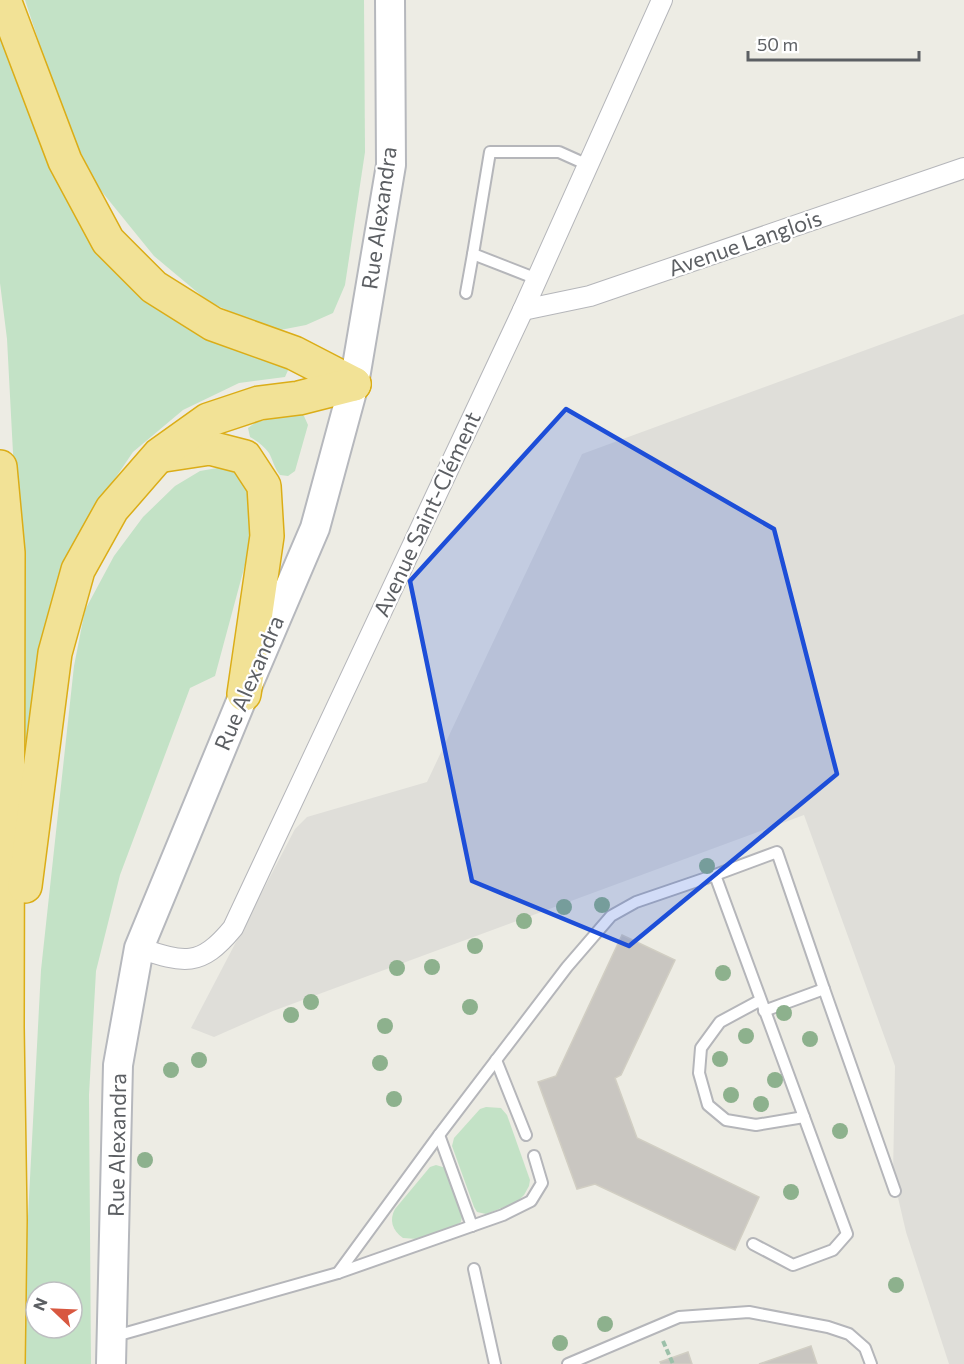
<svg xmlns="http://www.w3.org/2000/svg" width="964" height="1364" viewBox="0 0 964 1364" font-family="Commissioner,sans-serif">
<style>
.industrial{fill:#dfded9}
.green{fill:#c3e2c6;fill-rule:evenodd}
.building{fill:#c9c6c1;stroke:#d1cec3;stroke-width:1.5}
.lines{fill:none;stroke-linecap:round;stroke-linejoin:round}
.lane-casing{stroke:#b5b6ba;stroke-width:14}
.street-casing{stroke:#b5b6ba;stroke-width:22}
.secondary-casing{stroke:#b6b8bd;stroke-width:32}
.highway-casing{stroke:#dbad17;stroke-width:36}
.path{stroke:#9cc0a9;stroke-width:4;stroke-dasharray:6 3;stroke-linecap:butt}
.lane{stroke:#fff;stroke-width:10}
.street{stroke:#fff;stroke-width:20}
.secondary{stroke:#fff;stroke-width:28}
.highway{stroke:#f2e296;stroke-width:33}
.tree{fill:#8db18d}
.marked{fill:#1d4ed8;fill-opacity:0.2;stroke:#1d4ed8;stroke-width:4.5;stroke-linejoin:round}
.labels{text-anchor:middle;stroke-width:4.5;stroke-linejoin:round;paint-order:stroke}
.street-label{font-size:22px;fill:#5c5f63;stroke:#fff}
</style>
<rect width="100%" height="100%" fill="#edece4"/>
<path class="industrial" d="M 964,314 L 964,1364 L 949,1364 L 906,1232 L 893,1176 L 895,1066 L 804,815 L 273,1011 L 214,1037 L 191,1028 L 295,829 L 307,817 L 427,782 L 582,454 Z"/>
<g class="green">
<path d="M 25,0 L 364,0 L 365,152 L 345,285 L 333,313 L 306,325 L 275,331 L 209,302 L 154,256 L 98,187 L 65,121 Z"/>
<path d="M 0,17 L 110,258 L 289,368 L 285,377 L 239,383 L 183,410 L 133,452 L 91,514 L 32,735 L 24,743 L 18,548 L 7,339 L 0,283 Z"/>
<path d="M 300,413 L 304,416 L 308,425 L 295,471 L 288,476 L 280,475 C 274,468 273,460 269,453 C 264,446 257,441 250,437 L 248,428 L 256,422 Z"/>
<path d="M 223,467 L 239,471 L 251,489 L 257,520 L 215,676 L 190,688 L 120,875 L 96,971 L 89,1095 L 91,1364 L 24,1364 L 25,1273 L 41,970 L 74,666 L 85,610 L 114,556 L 143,517 L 175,486 L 200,471 ZM 36,1292 L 72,1292 L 72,1328 L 36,1328 Z"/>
<path d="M 486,1107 L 501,1108 L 507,1115 L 530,1180 L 529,1186 L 524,1195 L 517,1202 L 486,1214 L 477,1212 L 474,1207 L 452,1146 L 454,1138 L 480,1109 Z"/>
<path d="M 436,1165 L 446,1168 L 463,1212 L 461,1222 L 456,1225 L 417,1239 L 403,1238 C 392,1230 389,1220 395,1209 L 430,1167 Z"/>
</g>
<g class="building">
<path d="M 622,935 L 675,960 L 621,1075 L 615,1078 L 637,1138 L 759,1197 L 735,1250 L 595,1184 L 577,1189 L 538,1082 L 556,1076 Z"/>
<path d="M 811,1346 L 817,1364 L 759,1364 Z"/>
<path d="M 688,1352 L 692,1364 L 661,1364 L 660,1362 Z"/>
</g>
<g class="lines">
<defs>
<g id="lane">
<path d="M 537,279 L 473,254 L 490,152 L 559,152 L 588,165"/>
<path d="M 466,293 L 473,254"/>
<path d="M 715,875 L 777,852 L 824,989"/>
<path d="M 759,1001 L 720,1022 L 701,1048 L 699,1073 L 708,1105 L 726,1120 L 756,1125 L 804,1117"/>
<path d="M 764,1011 L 824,989 L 895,1191"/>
<path d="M 496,1060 L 526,1135"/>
<path d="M 439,1135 L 472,1226"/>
<path d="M 474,1269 L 495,1364"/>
<path d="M 338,1273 L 439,1135 L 567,967 L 611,916 L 636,902 L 715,875 L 847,1234 L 833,1250 L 793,1265 L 753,1244"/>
<path d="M 112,1337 L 338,1273 L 503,1215 L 531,1201 L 542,1183 L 534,1156"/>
<path d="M 568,1364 L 679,1317 L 749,1312 L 828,1327 L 849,1334 L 865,1348 L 871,1364"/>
</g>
<g id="street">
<path d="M 523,310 L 590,296 L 964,168"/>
<path d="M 139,948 C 184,963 200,968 233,928 L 523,310 L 662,0"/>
</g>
<path id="secondary" d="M 111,1364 L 118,1065 L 139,948 L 244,694 L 315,528 L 354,384 L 391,165 L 390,0"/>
<g id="highway">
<path d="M 4,0 L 65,161 L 108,241 L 154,287 L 213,324 L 294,353 L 354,384"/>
<path d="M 164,455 L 210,448 L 245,457 L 264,486 L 267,536 L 244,694"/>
<path d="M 0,467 L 8,553 L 7,1027 L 10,1220 L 8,1364"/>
<path d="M 25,886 L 55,653 L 78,570 L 112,509 L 159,455 L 208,420 L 259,403 L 299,398 L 354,384"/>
</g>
</defs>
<use href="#lane" class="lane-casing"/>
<use href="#street" class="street-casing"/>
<use href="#secondary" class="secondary-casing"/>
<use href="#highway" class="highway-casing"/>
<path class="path" d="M 663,1341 L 673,1364"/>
<use href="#lane" class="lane"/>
<use href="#street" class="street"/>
<use href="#secondary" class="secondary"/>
<use href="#highway" class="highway"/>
</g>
<g class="tree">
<circle cx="707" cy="866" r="8"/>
<circle cx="602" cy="905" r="8"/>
<circle cx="564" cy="907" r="8"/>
<circle cx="524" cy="921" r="8"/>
<circle cx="475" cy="946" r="8"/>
<circle cx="432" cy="967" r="8"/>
<circle cx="397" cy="968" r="8"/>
<circle cx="723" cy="973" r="8"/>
<circle cx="311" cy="1002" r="8"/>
<circle cx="470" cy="1007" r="8"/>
<circle cx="784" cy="1013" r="8"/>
<circle cx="291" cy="1015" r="8"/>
<circle cx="385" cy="1026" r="8"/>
<circle cx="746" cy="1036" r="8"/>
<circle cx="810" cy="1039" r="8"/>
<circle cx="720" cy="1059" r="8"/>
<circle cx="199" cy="1060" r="8"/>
<circle cx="380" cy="1063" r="8"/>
<circle cx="171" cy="1070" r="8"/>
<circle cx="775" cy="1080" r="8"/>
<circle cx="731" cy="1095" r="8"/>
<circle cx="394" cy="1099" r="8"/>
<circle cx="761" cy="1104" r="8"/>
<circle cx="840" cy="1131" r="8"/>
<circle cx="145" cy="1160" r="8"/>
<circle cx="791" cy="1192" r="8"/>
<circle cx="896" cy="1285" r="8"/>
<circle cx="605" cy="1324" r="8"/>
<circle cx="560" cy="1343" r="8"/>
</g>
<path class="marked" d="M 566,409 L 774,529 L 837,774 L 629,946 L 472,881 L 410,581 Z"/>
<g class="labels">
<g class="street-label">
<text transform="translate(379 218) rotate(-82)" y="8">Rue Alexandra</text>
<text transform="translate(745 243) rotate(-19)" y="8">Avenue Langlois</text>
<text transform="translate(427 514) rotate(-65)" y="8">Avenue Saint-Clément</text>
<text transform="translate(249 683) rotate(-67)" y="8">Rue Alexandra</text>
<text transform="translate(117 1145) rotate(-89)" y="8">Rue Alexandra</text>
</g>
</g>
<g transform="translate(54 1310) rotate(293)"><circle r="28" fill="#ffffff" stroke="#bebfc1" stroke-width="1.5"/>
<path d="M0-4.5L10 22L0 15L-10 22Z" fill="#d85840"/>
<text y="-9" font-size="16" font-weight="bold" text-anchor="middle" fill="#5c5f63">N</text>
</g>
<path d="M748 51v9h171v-9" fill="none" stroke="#5c5f63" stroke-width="3"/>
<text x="757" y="51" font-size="18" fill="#5c5f63" stroke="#ffffff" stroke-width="4.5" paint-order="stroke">50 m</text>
</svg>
